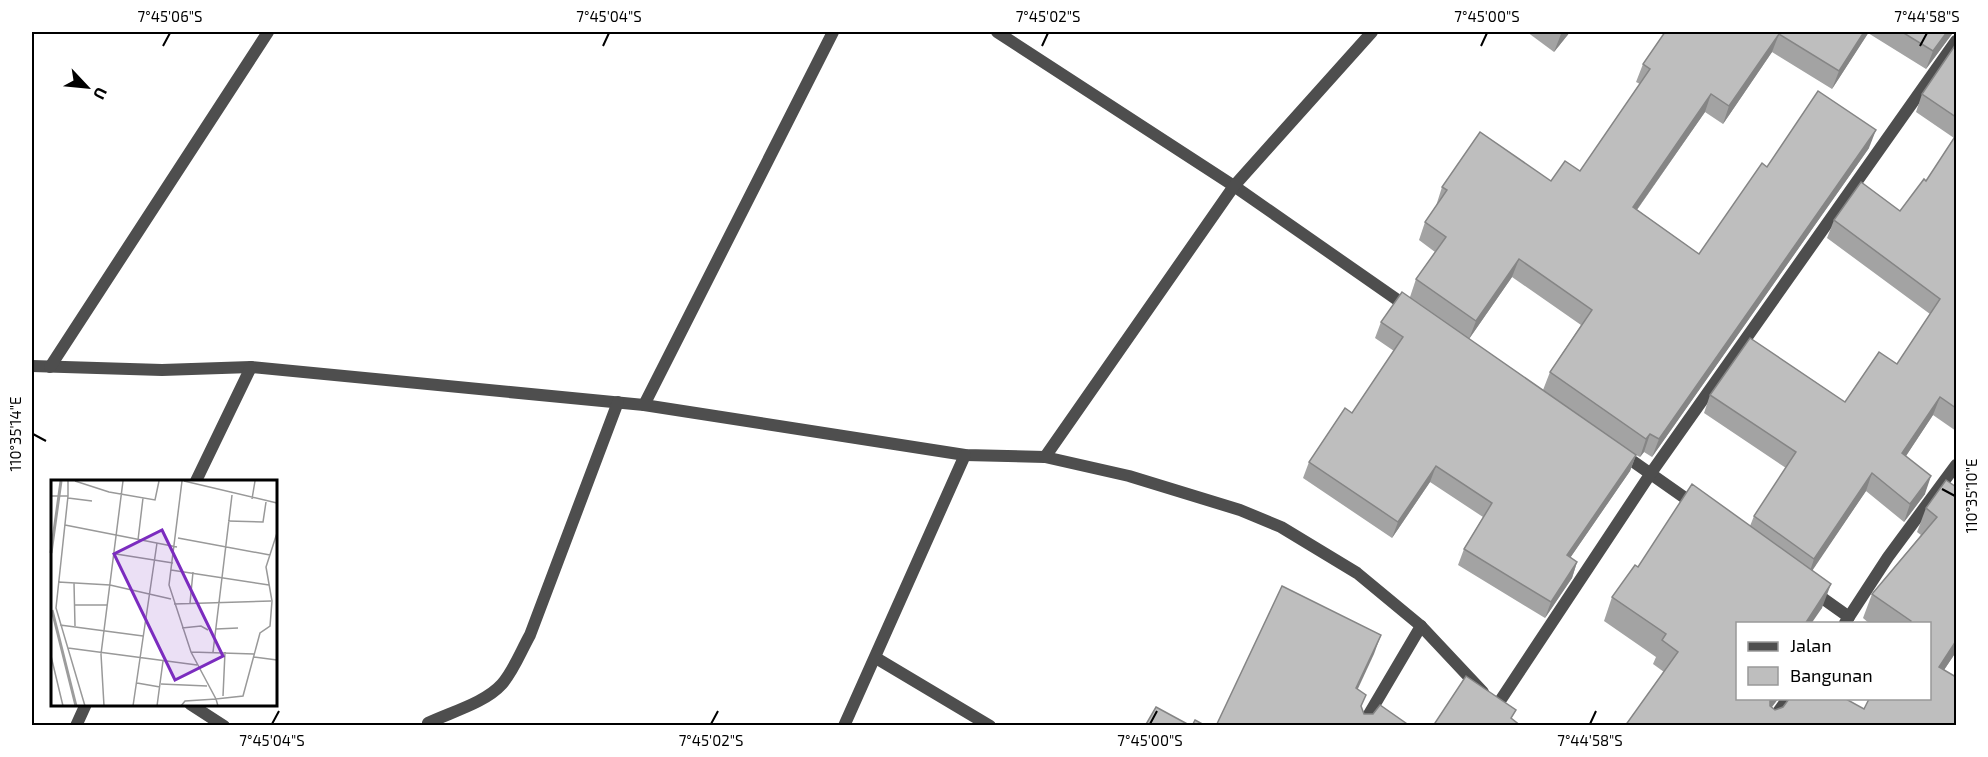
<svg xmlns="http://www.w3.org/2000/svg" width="1988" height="757" viewBox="0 0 1988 757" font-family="'Exo 2',sans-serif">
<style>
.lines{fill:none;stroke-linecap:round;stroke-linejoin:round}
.service{stroke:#4e4e4e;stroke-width:12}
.minor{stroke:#4e4e4e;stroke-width:12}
.wall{fill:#a3a3a3;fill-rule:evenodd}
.shaded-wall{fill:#858585}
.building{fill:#bebebe;stroke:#858585;stroke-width:1.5}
.ticks{fill:none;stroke:#000;stroke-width:2}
.inset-river{fill:none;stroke:#9c9c9c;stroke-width:3}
.inset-road{fill:none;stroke:#999;stroke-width:1.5}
.view{fill:#7b2cbf;fill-opacity:0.15;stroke:#7b2cbf;stroke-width:3}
.inset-edge{fill:none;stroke:#000;stroke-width:3}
.neatline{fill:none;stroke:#000;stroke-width:2}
.ticks-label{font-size:15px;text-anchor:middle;fill:#000}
</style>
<rect width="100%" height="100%" fill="#fff"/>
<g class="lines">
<path class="service" d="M 644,405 L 833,32"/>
<g class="minor">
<path d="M 997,32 L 1234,186 L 1409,308"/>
<path d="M 32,366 L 162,370 L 251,367 L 644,405 L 965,455 L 1045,457 L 1129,476 L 1240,510 L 1281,527 L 1357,573 L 1421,626 L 1483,692"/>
<path d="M 50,367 L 268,32"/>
<path d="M 1621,453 L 1695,505"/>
<path d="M 1045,457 L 1234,186 L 1372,32"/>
<path d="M 196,481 L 251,367"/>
<path d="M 1811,590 L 1849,617"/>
<path d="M 1845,623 L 1888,557 L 1956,465"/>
<path d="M 876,658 L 990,726"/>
<path d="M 190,704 L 224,726"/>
<path d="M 1496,707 L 1651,473 L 1956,41"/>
<path d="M 428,723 C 451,712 485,703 502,684 C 514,670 521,651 530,635 L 618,402"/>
<path d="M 76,726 L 86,704"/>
<path d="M 844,726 L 965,455"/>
<path d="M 1362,726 L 1421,626"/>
<path d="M 1768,726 L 1788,698"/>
</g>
</g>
<g class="wall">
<path d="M 1527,32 L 1570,32 L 1554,52 Z"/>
<path d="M 1665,32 L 1956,32 L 1956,34 L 1952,34 L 1926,69 L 1868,33 L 1832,89 L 1772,52 L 1723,124 L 1705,112 L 1637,210 L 1699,254 L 1767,167 L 1869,148 L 1652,457 L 1644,452 L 1640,457 L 1636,455 L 1630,471 L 1570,558 L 1577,562 L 1572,578 L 1545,618 L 1458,565 L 1464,549 L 1483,517 L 1430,482 L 1392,538 L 1303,478 L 1309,462 L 1352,413 L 1394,351 L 1375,338 L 1381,322 L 1410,297 L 1416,279 L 1435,252 L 1419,240 L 1425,222 L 1436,206 L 1442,187 L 1551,181 L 1580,171 L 1640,84 L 1636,82 L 1643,64 ZM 1512,277 L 1581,325 L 1550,372 L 1543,390 L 1469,339 Z"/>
<path d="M 1956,44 L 1956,431 L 1933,415 L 1906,456 L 1925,494 L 1904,522 L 1866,491 L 1812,570 L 1822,608 L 1737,699 L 1778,699 L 1772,707 L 1775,710 L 1864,709 L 1929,624 L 1870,624 L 1863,618 L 1872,594 L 1921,535 L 1917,532 L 1926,508 L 1946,480 L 1956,652 L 1944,670 L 1956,726 L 1625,726 L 1664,672 L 1653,664 L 1656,657 L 1604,621 L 1612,597 L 1638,567 L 1750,526 L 1754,516 L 1786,468 L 1704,413 L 1710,395 L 1845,402 L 1897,364 L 1930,314 L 1827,238 L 1834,220 L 1900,211 L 1926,181 L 1954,138 L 1916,112 L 1922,94 Z"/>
</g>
<g class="shaded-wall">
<path d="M 1562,32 L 1570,32 L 1554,52 L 1561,34 Z"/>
<path d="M 1864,32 L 1869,32 L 1832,89 L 1839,71 Z"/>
<path d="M 1947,32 L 1956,32 L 1956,34 L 1952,34 L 1926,69 L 1933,51 Z"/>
<path d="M 1779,34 L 1772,52 L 1723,124 L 1729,106 Z"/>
<path d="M 1711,94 L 1705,112 L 1626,225 L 1633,207 Z"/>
<path d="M 1876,130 L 1869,148 L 1652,457 L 1659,439 Z"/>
<path d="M 1519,259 L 1512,277 L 1469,339 L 1476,321 Z"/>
<path d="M 1940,397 L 1933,415 L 1896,471 L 1902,453 Z"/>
<path d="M 1650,434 L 1644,452 L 1640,457 L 1646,439 Z"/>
<path d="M 1636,455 L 1630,471 L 1561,571 L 1567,555 Z"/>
<path d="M 1436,466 L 1430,482 L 1392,538 L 1398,522 Z"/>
<path d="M 1872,473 L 1866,491 L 1808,577 L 1814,559 Z"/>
<path d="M 1931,476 L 1925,494 L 1904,522 L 1910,504 Z"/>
<path d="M 1577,562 L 1572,578 L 1545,618 L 1551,602 Z"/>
<path d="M 1831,584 L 1822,608 L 1811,624 L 1805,624 Z"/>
<path d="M 1381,635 L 1374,654 L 1349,708 L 1356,688 Z"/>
<path d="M 1956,641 L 1956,652 L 1930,691 L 1939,667 Z"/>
<path d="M 1770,699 L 1778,699 L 1761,721 Z"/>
</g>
<g class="building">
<path d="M 1665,32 L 1864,32 L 1839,71 L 1779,34 L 1729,106 L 1711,94 L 1633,207 L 1699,254 L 1762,163 L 1767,167 L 1818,91 L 1876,130 L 1659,439 L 1650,434 L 1646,439 L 1550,372 L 1592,310 L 1519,259 L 1476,321 L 1416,279 L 1446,237 L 1425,222 L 1447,190 L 1442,187 L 1480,132 L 1551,181 L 1565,161 L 1580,171 L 1650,69 L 1643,64 Z"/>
<path d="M 1902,32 L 1947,32 L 1933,51 Z"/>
<path d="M 1956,44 L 1956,117 L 1922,94 Z"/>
<path d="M 1956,135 L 1956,408 L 1940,397 L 1902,453 L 1931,476 L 1910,504 L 1872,473 L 1814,559 L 1754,516 L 1796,452 L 1710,395 L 1750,338 L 1845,402 L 1879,352 L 1897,364 L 1940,299 L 1834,220 L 1861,182 L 1900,211 L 1924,179 L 1926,181 Z"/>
<path d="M 1402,292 L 1636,455 L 1567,555 L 1577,562 L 1551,602 L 1464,549 L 1492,503 L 1436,466 L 1398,522 L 1309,462 L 1345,408 L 1352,413 L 1403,337 L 1381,322 Z"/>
<path d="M 1946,480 L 1956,487 L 1956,641 L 1939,667 L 1956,677 L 1956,726 L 1625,726 L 1678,652 L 1662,640 L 1666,634 L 1612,597 L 1635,565 L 1638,567 L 1692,484 L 1831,584 L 1805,624 L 1737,624 L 1737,699 L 1770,699 L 1770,706 L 1775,710 L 1783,707 L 1789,699 L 1846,699 L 1864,709 L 1869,699 L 1929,699 L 1929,624 L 1910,624 L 1911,621 L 1872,594 L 1937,517 L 1926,508 Z"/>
<path d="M 1282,586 L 1381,635 L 1356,688 L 1366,695 L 1361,706 L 1364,714 L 1373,714 L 1380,705 L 1410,726 L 1216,726 Z"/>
<path d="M 1466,676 L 1516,710 L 1511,718 L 1521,726 L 1433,726 Z"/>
<path d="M 1156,707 L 1191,726 L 1145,726 Z"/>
<path d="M 1195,720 L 1206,726 L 1192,726 Z"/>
</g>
<path class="ticks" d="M 163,46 L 170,33M 603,46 L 609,33M 1042,46 L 1048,33M 1481,46 L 1487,33M 1920,46 L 1927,33M 33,434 L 46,441M 1942,489 L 1955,496M 272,724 L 279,711M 711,724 L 718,711M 1150,724 L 1157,711M 1590,724 L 1596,711"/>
<g transform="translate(51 480)">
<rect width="226" height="226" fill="#fff"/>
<path class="inset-river" d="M 0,73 L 10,1M 1,130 L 25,226"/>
<path class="inset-road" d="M 24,1 L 58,12 L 104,20 L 108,1M 131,1 L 118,105 L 140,172 L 165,219 L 192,216 L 209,153 L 219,146 L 221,121 L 215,87 L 226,53M 133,1 L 226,23M 0,16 L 17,16 L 17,1M 17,16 L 5,128 L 34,226M 17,18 L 41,21M 201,19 L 204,1M 177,41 L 212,42 L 215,22M 14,45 L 126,67M 127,58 L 219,75M 87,60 L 92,18M 65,74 L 122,83M 120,90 L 218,105M 7,102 L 59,105 L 120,119M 23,103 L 24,146M 139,123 L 142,92M 123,124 L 220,121M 23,125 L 56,125M 9,145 L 92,156M 131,148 L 150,146 L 157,150M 165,149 L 187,148M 17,168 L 146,185M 140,172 L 203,174M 162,172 L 181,15M 0,176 L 12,226M 203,177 L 226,180M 86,203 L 109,207M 110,204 L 156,206M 172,216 L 174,172M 53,226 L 50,174 L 72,1M 82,226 L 106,63M 106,226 L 112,181M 130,226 L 134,221 L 165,219 L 167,226"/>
<path class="view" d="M 111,50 L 172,176 L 124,200 L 63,74 Z"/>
<rect width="226" height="226" class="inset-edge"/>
</g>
<rect width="1988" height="757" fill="none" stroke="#ffffff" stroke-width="66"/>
<rect x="1736" y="622" width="195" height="78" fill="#ffffff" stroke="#999999" stroke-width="1.5"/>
<rect x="1748" y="642" width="30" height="9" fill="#4e4e4e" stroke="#999999" stroke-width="1.5"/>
<text x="1790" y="652" font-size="18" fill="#000000">Jalan</text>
<rect x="1748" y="667" width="30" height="18" fill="#bebebe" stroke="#999999" stroke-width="1.5"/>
<text x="1790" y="682" font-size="18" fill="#000000">Bangunan</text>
<g transform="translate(87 87) rotate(116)" stroke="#ffffff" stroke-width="4.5" paint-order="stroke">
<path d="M0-4.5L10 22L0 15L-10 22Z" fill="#000000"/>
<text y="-9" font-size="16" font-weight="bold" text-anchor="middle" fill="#000000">U</text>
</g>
<rect x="33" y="33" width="1922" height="691" class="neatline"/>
<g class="ticks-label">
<text x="170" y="22">7°45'06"S</text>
<text x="609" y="22">7°45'04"S</text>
<text x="1048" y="22">7°45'02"S</text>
<text x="1487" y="22">7°45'00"S</text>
<text x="1927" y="22">7°44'58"S</text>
<text transform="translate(16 434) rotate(-90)" y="5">110°35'14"E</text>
<text transform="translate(1972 496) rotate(-90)" y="5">110°35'10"E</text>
<text x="272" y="746">7°45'04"S</text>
<text x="711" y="746">7°45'02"S</text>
<text x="1150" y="746">7°45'00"S</text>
<text x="1590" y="746">7°44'58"S</text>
</g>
</svg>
